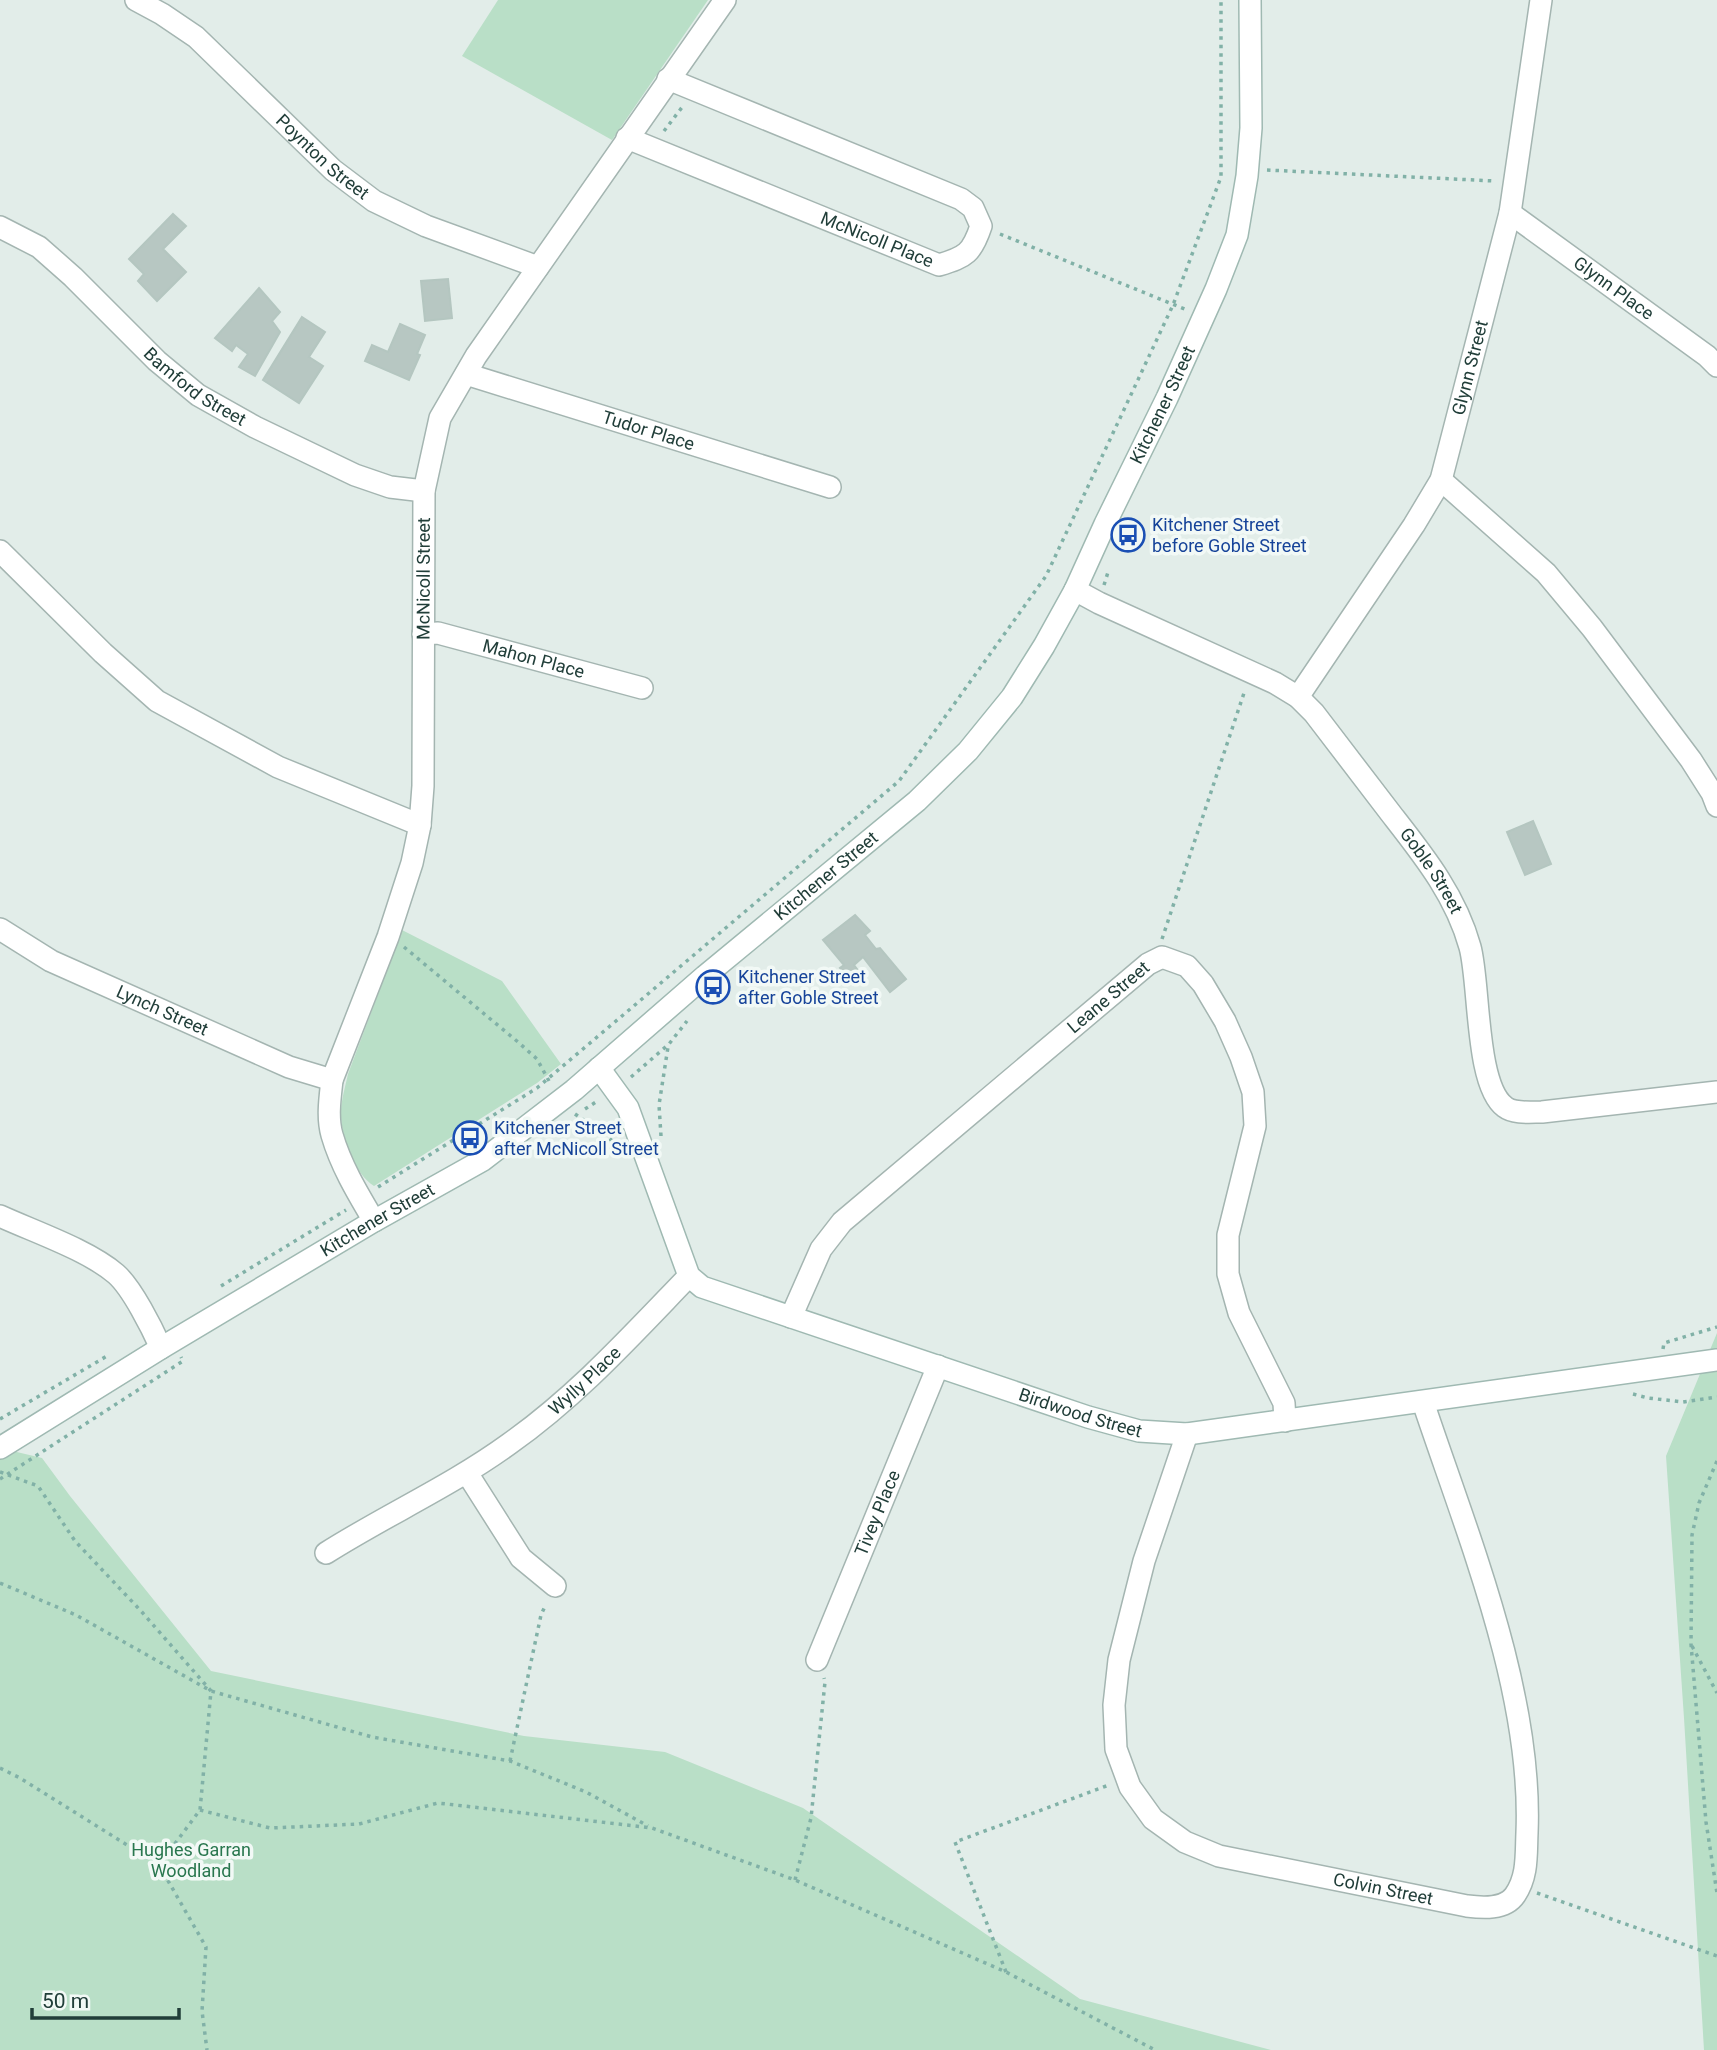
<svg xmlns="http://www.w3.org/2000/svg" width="1717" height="2050" viewBox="0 0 1717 2050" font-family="Roboto,sans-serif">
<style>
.green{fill:#b9dfc7}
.building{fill:#b7c7c2;stroke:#b4c6c0;stroke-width:2}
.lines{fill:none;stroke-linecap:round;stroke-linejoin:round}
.street-casing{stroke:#a4b5b1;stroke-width:24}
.secondary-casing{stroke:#9fb9b2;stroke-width:24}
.path{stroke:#81b1a7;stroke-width:3.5;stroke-dasharray:3.5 5;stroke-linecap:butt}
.street{stroke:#fff;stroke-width:21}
.secondary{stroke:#fff;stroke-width:21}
.labels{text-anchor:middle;stroke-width:7;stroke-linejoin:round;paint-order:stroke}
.street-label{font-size:18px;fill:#213e39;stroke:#f2f9f6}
.transit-label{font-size:18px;fill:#164399;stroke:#f2f9f6;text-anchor:start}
.park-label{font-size:18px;fill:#29774f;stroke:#f2f9f6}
</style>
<rect width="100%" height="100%" fill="#e2ede9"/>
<g class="green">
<path d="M 498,0 L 708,0 L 612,140 L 462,56 Z"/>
<path d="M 402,930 L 502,981 L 561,1064 L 537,1083 L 374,1186 C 355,1174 343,1140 341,1118 C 340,1104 345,1088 348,1074 Z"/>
<path d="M 1717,1333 L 1717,2050 L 1704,2050 L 1684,1718 L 1666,1456 Z"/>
<path d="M 0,1448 L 42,1458 L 70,1496 L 211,1671 L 524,1736 L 665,1752 L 803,1808 L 1080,1999 L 1271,2050 L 0,2050 Z"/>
</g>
<g class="building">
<path d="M 173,214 L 186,226 L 163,249 L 186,272 L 157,301 L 138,281 L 144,274 L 129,259 Z"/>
<path d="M 448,279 L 452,318 L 425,321 L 421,281 Z"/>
<path d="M 259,288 L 280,312 L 272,321 L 280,332 L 255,376 L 239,367 L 248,354 L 236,345 L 232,351 L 215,338 Z"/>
<path d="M 302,317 L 325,332 L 309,357 L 323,366 L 299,403 L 263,380 Z"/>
<path d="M 400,324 L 425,335 L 417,354 L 420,355 L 409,380 L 365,361 L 372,345 L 388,352 Z"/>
<path d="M 1533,821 L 1551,864 L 1525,875 L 1507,832 Z"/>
<path d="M 855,915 L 870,931 L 865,935 L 876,949 L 880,948 L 906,979 L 890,992 L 863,957 L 854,965 L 863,977 L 854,985 L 840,968 L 844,965 L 823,940 Z"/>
</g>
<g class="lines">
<defs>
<g id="street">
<path id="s1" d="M 136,0 L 162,14 L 196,37 L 333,170 L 374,201 L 426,226 L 538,267"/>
<path id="s2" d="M 627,138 L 939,265 C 966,257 972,253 981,226 L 973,208 L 961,199 L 668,79"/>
<path id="s3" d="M 1510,213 L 1707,356 L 1717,366"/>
<path id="s4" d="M 0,227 L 39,247 L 73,277 L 157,361 L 198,395 L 255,427 L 355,475 L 390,487 L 424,491"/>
<path id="s5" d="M 466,374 L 830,487"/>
<path d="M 1441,480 L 1546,573 L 1592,628 L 1691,760 L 1712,793 L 1717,806"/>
<path d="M 0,551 L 103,653 L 157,701 L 278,767 L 420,825"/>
<path id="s6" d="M 1075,590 L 1099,603 L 1275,683 L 1298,697 L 1314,713 C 1340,747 1366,781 1392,815 C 1424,856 1456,896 1470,947 C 1480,983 1475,1085 1505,1107 C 1514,1114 1531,1112 1542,1112 L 1717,1092"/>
<path id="s7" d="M 423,634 L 438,633 L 642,688"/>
<path id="s8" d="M 1298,697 L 1414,525 L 1441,480 L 1510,213 L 1541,0"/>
<path id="s9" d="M 0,929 L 51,961 L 289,1067 L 332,1080"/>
<path d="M 0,1216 C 35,1232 88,1250 116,1274 C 132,1288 152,1328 161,1348"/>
<path id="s10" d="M 374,1221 C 358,1194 341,1166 332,1135 C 327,1118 330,1098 332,1080 L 388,937 L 412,863 L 420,825 L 423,786 L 424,491 L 440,418 L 476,356 L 725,0"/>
<path id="s11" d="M 791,1317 L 821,1249 L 842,1222 L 1148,964 L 1162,957 L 1187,966 L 1203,984 L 1225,1021 L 1241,1057 L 1253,1092 L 1255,1126 L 1228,1235 L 1228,1274 L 1239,1313 L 1284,1403 L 1285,1421"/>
<path id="s12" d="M 1187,1434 L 1144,1561 L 1119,1660 L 1114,1705 L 1116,1749 L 1130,1787 L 1153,1819 L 1185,1842 L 1219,1856 L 1467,1906 C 1482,1908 1505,1910 1515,1895 C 1528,1876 1526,1855 1527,1833 C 1533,1692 1467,1534 1423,1402"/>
<path d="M 467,1473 L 521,1558 L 555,1586"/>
<path id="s13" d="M 326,1553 C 386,1515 451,1486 509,1444 C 577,1396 631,1336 689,1276"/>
<path id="s14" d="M 817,1660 L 938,1366"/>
</g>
<g id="secondary">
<path id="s15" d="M 599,1068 L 628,1108 L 689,1276 L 702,1287 L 1088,1417 L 1139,1431 L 1187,1434 L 1717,1360"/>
<path id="s16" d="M 0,1448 L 161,1348 L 374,1221 L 483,1160 L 574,1090 L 705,976 L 917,801 L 968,751 L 1012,697 L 1044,646 L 1075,590 L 1105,524 L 1167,398 L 1216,289 L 1237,235 L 1247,176 L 1251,128 L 1250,0"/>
</g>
</defs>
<use href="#street" class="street-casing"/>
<use href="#secondary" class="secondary-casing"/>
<g class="path">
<path d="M 664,131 L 683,106"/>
<path d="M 1267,170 L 1495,181"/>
<path d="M 1000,234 L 1187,310"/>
<path d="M 1104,585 L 1109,569"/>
<path d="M 1162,939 L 1245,690"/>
<path d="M 404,947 L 518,1042 L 537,1059 L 549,1081"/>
<path d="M 631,1077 L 669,1044 L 687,1021"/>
<path d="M 585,1109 L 599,1100"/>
<path d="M 575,1114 L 609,1138 L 622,1150"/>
<path d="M 661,1136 L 659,1105 L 668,1047"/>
<path d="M 378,1187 L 537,1088 L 899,781 L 1046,576 L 1173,305 L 1221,177 L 1221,0"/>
<path d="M 221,1286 L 346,1210"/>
<path d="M 1663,1349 L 1664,1343 L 1717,1327"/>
<path d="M 1633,1394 L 1648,1398 L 1683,1402 L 1717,1397"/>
<path d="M 0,1419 L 107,1356"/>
<path d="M 1717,1461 L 1699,1503 L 1692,1535 L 1691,1644 L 1706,1822 L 1717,1893"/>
<path d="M 0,1472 L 38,1486 L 75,1541 L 141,1611 L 211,1691 L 200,1810 L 159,1865"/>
<path d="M 0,1479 L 183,1361 L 181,1357"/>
<path d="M 0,1583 L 76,1615 L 211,1691 L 372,1737 L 510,1761 L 586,1792 L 648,1826"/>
<path d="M 1692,1646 L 1717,1693"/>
<path d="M 510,1761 L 541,1615 L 546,1604"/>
<path d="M 0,1768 L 20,1778 L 159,1865 L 206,1947 L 202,2011 L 207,2050"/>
<path d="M 200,1810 L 270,1828 L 359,1824 L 438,1803 L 652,1828 L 795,1880 L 1006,1972 L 1155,2050"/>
<path d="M 795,1880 L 811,1818 L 825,1682 L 824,1678"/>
<path d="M 1537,1893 L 1717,1956"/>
<path d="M 1006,1972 L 955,1842 L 1109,1785"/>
</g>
<use href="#street" class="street"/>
<use href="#secondary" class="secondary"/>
</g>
<defs>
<symbol id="bus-ring" viewBox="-11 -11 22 22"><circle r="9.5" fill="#f2f9f6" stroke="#1a4fb4" stroke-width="1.5"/><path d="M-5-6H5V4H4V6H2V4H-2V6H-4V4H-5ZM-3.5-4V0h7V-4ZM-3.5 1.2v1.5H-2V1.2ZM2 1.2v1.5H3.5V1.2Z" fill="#1a4fb4"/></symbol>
</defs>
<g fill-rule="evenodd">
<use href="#bus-ring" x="1109" y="516" width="38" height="38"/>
<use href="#bus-ring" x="694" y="968" width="38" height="38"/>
<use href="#bus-ring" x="451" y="1119" width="38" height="38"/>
</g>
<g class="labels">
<g class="street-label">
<text dy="6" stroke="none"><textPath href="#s1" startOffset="245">Poynton Street</textPath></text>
<text dy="6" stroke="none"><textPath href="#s2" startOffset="270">McNicoll Place</textPath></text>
<text dy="6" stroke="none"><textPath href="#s3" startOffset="128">Glynn Place</textPath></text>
<text dy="6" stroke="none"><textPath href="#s8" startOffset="376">Glynn Street</textPath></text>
<text dy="6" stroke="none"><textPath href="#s4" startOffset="254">Bamford Street</textPath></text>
<text dy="6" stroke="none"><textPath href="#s16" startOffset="1596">Kitchener Street</textPath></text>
<text dy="6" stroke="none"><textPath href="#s5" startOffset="191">Tudor Place</textPath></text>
<text dy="6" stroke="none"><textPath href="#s10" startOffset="668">McNicoll Street</textPath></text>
<text dy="6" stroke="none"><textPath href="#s7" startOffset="114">Mahon Place</textPath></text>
<text dy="6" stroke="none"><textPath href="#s6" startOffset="467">Goble Street</textPath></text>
<text dy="6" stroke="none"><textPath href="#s16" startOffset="1008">Kitchener Street</textPath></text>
<text dy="6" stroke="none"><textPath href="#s11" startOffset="457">Leane Street</textPath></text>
<text dy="6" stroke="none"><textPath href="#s9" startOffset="182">Lynch Street</textPath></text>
<text dy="6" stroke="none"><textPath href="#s16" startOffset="441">Kitchener Street</textPath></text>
<text dy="6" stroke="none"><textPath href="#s13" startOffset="312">Wylly Place</textPath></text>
<text dy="6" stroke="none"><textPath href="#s15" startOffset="644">Birdwood Street</textPath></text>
<text dy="6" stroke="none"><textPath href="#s14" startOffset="159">Tivey Place</textPath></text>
<text dy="6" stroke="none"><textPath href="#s12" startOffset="649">Colvin Street</textPath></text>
</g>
<g class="transit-label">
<text x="1152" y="531">Kitchener Street<tspan x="1152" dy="21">before Goble Street</tspan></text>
<text x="738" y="983">Kitchener Street<tspan x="738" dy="21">after Goble Street</tspan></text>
<text x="494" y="1134">Kitchener Street<tspan x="494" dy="21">after McNicoll Street</tspan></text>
</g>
<g class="park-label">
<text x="191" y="1856">Hughes Garran<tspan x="191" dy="21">Woodland</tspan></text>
</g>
</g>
<path d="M32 2008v10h147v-10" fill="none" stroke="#213e39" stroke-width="3.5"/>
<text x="42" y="2008" font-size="21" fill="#213e39" stroke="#f2f9f6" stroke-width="5" paint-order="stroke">50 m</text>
</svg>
